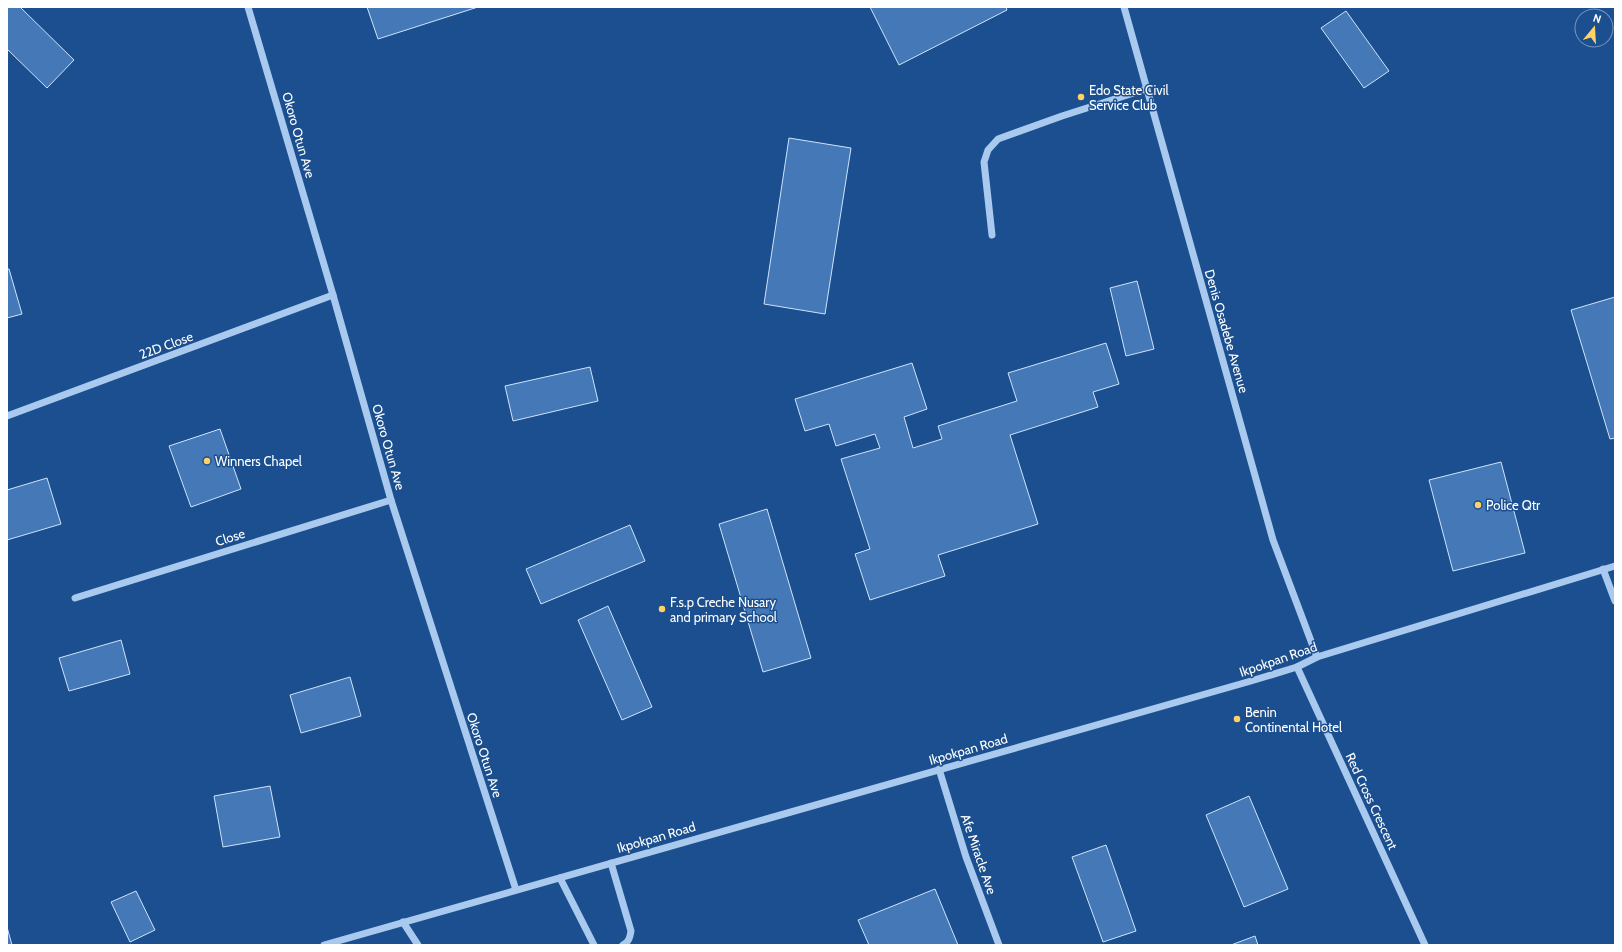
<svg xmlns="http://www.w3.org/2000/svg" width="1622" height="952" viewBox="0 0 1622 952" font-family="Cabin,sans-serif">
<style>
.building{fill:#4478b7;stroke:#cfe3fa}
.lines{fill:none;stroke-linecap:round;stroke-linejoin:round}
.minor{stroke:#a9c9ee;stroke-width:7}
.poi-dot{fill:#ffd166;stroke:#1b4f8f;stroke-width:1.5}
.labels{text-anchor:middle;stroke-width:3;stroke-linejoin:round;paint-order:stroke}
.poi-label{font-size:13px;fill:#fff;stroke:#1b4f8f;text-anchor:start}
.street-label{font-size:13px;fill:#fff;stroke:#1b4f8f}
</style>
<rect width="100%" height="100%" fill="#1b4f8f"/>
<g class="building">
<path d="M 7,7 L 20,7 L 74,60 L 47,88 L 7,49 Z"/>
<path d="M 367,7 L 478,7 L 378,39 Z"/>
<path d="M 870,7 L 1006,7 L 1007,10 L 899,65 Z"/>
<path d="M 1346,11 L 1389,71 L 1364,88 L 1321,28 Z"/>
<path d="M 789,138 L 851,148 L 825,314 L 764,304 Z"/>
<path d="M 7,269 L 9,269 L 22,314 L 7,318 Z"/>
<path d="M 1137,281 L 1154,349 L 1126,356 L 1110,288 Z"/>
<path d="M 1615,297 L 1615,438 L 1610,439 L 1571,310 Z"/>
<path d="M 1106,343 L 1119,384 L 1093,392 L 1098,407 L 1010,435 L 1038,524 L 938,555 L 945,576 L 870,600 L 855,554 L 870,549 L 841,459 L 880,448 L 875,434 L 836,446 L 829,424 L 805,431 L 795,399 L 912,363 L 927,409 L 904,417 L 913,448 L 942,439 L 938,426 L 1017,401 L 1008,373 Z"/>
<path d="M 590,367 L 598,401 L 513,421 L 505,386 Z"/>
<path d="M 220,429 L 241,489 L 191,507 L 169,446 Z"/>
<path d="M 1501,462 L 1525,553 L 1453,571 L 1429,480 Z"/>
<path d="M 47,478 L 61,524 L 7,540 L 7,490 Z"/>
<path d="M 767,509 L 811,658 L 763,672 L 719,524 Z"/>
<path d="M 630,525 L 645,561 L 541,604 L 526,569 Z"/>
<path d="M 608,606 L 652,707 L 622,720 L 578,620 Z"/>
<path d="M 121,640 L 130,674 L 69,691 L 59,658 Z"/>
<path d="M 350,677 L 361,716 L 301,733 L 290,695 Z"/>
<path d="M 270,786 L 280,837 L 223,847 L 214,796 Z"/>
<path d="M 1249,796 L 1288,889 L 1244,907 L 1206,815 Z"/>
<path d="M 1106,845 L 1136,931 L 1103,942 L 1072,857 Z"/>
<path d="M 935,889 L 958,945 L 869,945 L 858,920 Z"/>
<path d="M 136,891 L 155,930 L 130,942 L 111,902 Z"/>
<path d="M 7,927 L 12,945 L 7,945 Z"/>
<path d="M 1255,936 L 1258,945 L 1231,945 Z"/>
</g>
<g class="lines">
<g class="minor">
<path d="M 248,7 L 333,295 L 391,500 L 516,890"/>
<path d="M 1124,7 L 1273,540 L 1317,657"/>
<path d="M 992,235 L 984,162 L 988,150 L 998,139 L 1062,116 L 1146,89"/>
<path d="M 7,416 L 333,295"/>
<path d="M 1603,569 L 1615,601"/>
<path d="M 75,598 L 391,500"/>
<path d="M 1297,667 L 1425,945"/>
<path d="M 939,769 L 966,857 L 999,945"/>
<path d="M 611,863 L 631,931 C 630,937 629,942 623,945"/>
<path d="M 560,878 L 594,945"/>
<path d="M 403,922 L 418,945"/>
<path d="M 324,945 L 1251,681 L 1297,667 L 1317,657 L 1615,566"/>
</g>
</g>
<g class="poi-dot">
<circle cx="1081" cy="97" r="4"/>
<circle cx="207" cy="461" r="4"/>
<circle cx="1478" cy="505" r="4"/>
<circle cx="662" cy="609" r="4"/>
<circle cx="1237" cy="719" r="4"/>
</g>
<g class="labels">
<g class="poi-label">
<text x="1089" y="95">Edo State Civil<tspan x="1089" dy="15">Service Club</tspan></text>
<text x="215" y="466">Winners Chapel</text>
<text x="1486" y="510">Police Qtr</text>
<text x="670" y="607">F.s.p Creche Nusary<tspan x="670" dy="15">and primary School</tspan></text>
<text x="1245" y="717">Benin<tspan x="1245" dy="15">Continental Hotel</tspan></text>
</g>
<g class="street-label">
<text transform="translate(299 135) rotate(74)" y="5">Okoro Otun Ave</text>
<text transform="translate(1227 331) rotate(74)" y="5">Denis Osadebe Avenue</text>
<text transform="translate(166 345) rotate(-20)" y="5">22D Close</text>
<text transform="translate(389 447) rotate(74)" y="5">Okoro Otun Ave</text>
<text transform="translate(230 537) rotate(-17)" y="5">Close</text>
<text transform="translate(1278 659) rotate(-19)" y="5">Ikpokpan Road</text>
<text transform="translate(968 749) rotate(-16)" y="5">Ikpokpan Road</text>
<text transform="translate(485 755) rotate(72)" y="5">Okoro Otun Ave</text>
<text transform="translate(1372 801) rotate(65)" y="5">Red Cross Crescent</text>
<text transform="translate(656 837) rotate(-16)" y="5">Ikpokpan Road</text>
<text transform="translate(979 854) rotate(71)" y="5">Afe Miracle Ave</text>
</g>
</g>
<rect width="1622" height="952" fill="none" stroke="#ffffff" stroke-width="16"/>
<g transform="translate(1594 28) rotate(18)"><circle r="19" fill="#1b4f8f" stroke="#7695bc"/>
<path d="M0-3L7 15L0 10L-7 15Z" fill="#ffd166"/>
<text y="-6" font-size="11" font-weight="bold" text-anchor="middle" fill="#ffffff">N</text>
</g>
</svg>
